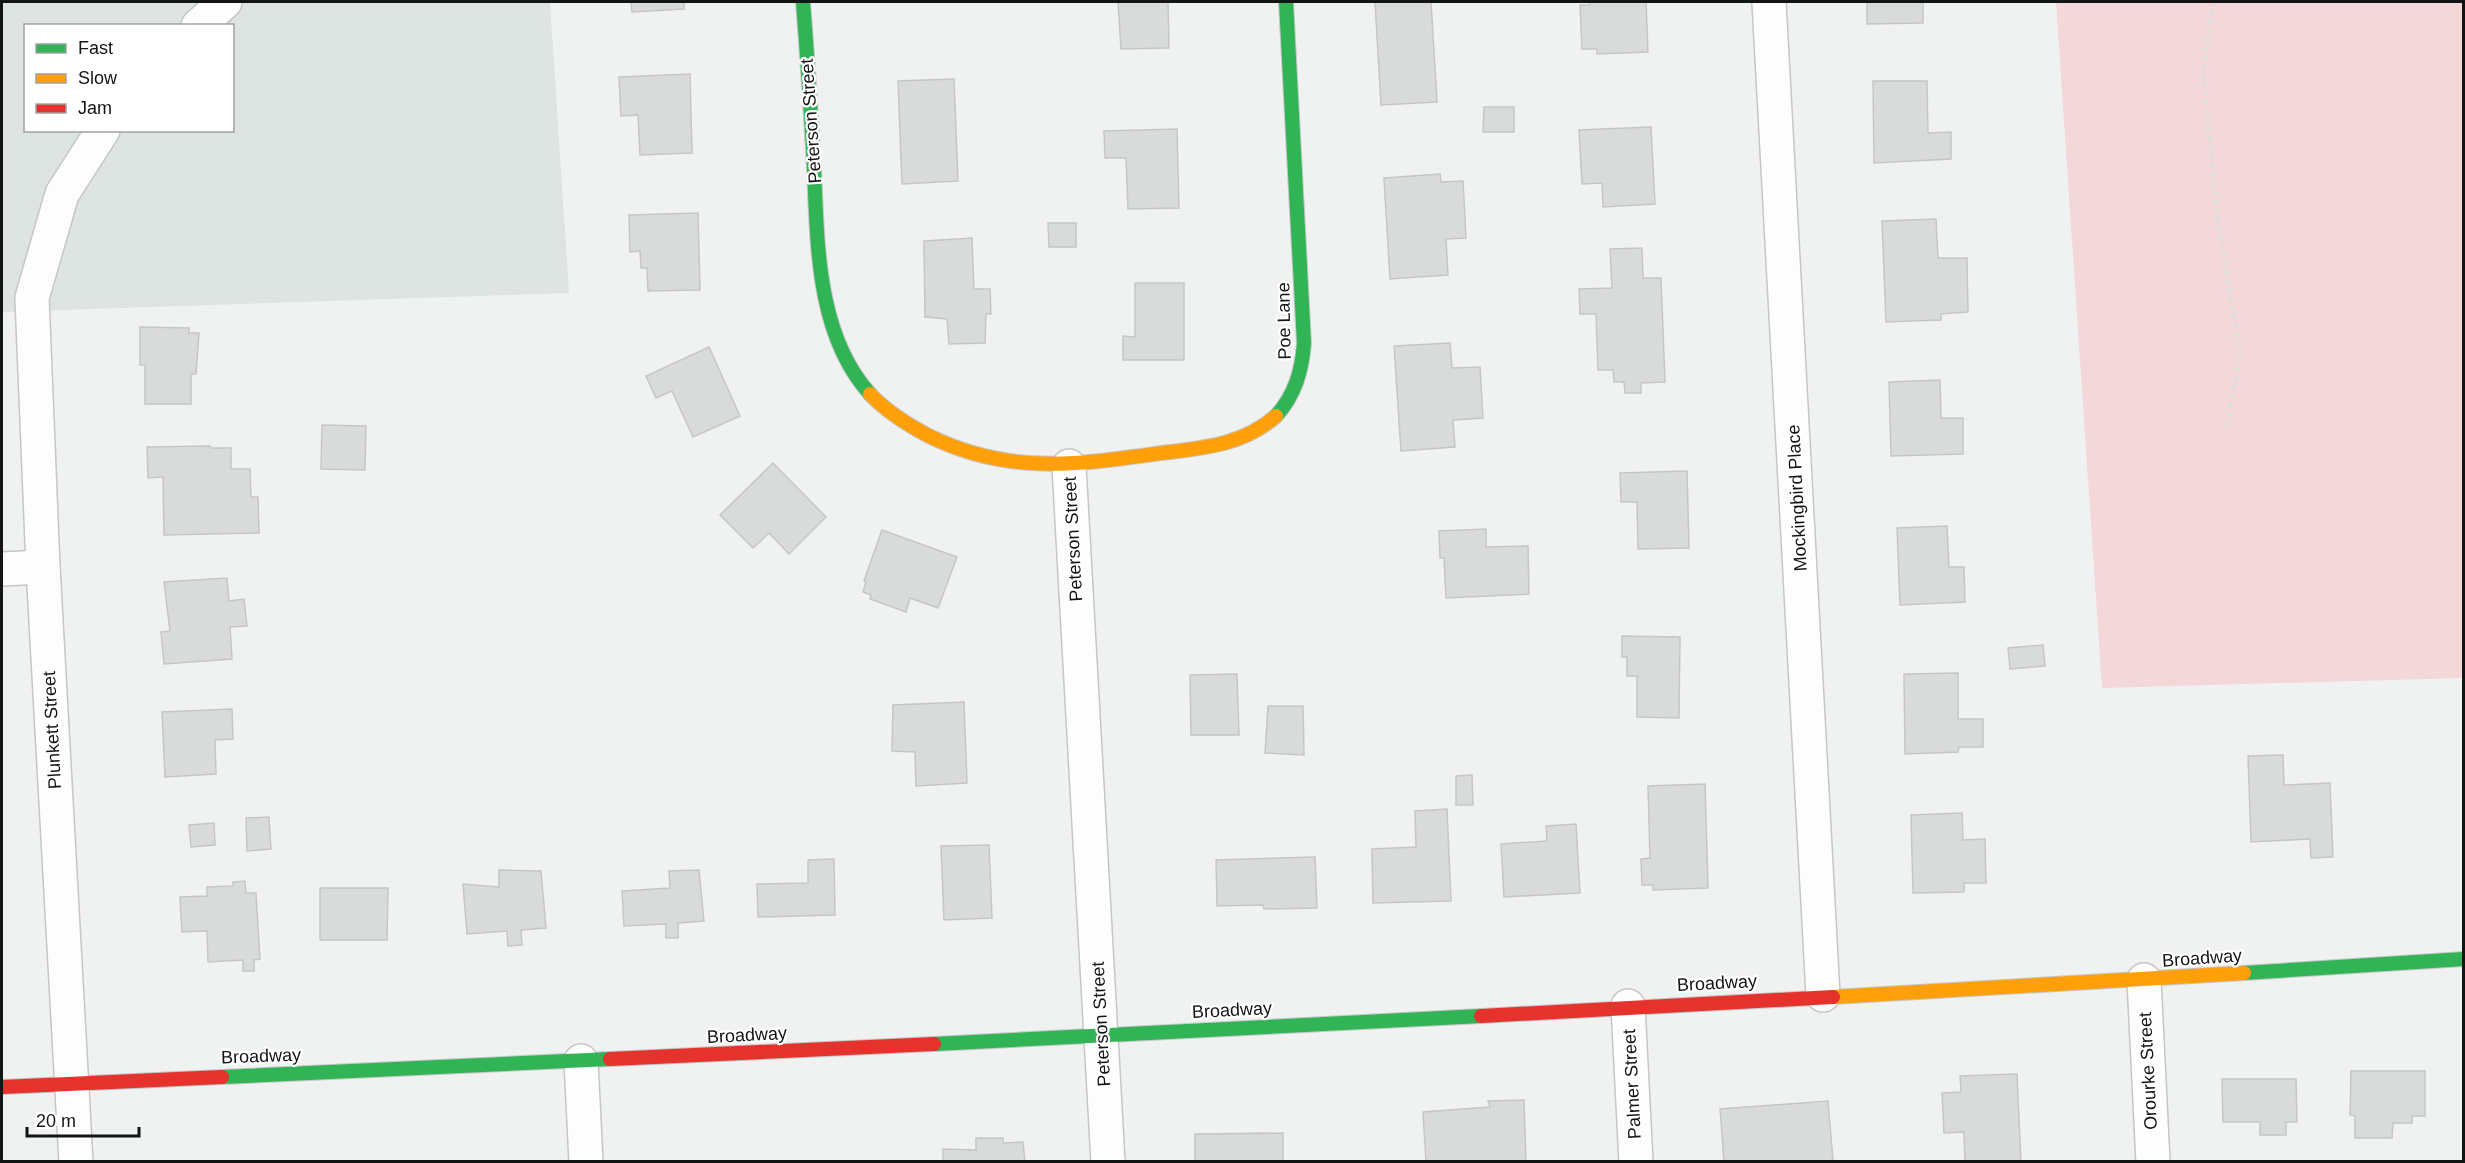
<svg xmlns="http://www.w3.org/2000/svg" width="2465" height="1163" viewBox="0 0 2465 1163" font-family="Helvetica,sans-serif">
<style>
.built{fill:#dde4e2;fill-rule:evenodd}
.green{fill:#f4d7d9}
.building{fill:#d9dbda;stroke:#c5c7c6;stroke-width:1.5}
.lines{fill:none;stroke-linecap:round;stroke-linejoin:round}
.street-casing{stroke:#c5c7c6;stroke-width:36}
.fast-casing{stroke:#c5c7c6;stroke-width:16}
.slow-casing{stroke:#c5c7c6;stroke-width:16}
.jam-casing{stroke:#c5c7c6;stroke-width:16}
.path{stroke:#dcdedd;stroke-width:4;stroke-dasharray:4.5 4.5;stroke-linecap:butt}
.street{stroke:#fdfdfd;stroke-width:33}
.fast{stroke:#30b455;stroke-width:14}
.slow{stroke:#ff9f0a;stroke-width:14}
.jam{stroke:#e5322d;stroke-width:14}
.labels{text-anchor:middle;stroke-width:4.5;stroke-linejoin:round;paint-order:stroke}
.street-label{font-size:18px;fill:#131414;stroke:#fff}
</style>
<rect width="100%" height="100%" fill="#f0f2f1"/>
<path class="built" d="M 2,2 L 550,2 L 569,293 L 2,312 ZM 26,26 L 232,26 L 232,130 L 26,130 Z"/>
<path class="green" d="M 2056,2 L 2463,2 L 2463,678 L 2102,688 Z"/>
<g class="building">
<path d="M 631,2 L 684,2 L 684,9 L 632,12 Z"/>
<path d="M 1118,2 L 1168,2 L 1169,48 L 1121,49 Z"/>
<path d="M 1375,2 L 1431,2 L 1437,102 L 1381,105 Z"/>
<path d="M 1590,2 L 1646,2 L 1648,52 L 1597,54 L 1597,49 L 1582,49 L 1580,5 L 1590,5 Z"/>
<path d="M 1867,2 L 1923,2 L 1923,23 L 1867,24 Z"/>
<path d="M 690,74 L 692,153 L 640,155 L 638,115 L 621,116 L 619,77 Z"/>
<path d="M 954,79 L 958,181 L 902,184 L 898,81 Z"/>
<path d="M 1873,81 L 1927,81 L 1928,133 L 1951,132 L 1951,159 L 1874,163 Z"/>
<path d="M 1484,107 L 1514,107 L 1514,132 L 1483,132 Z"/>
<path d="M 1651,127 L 1655,204 L 1603,207 L 1602,183 L 1582,184 L 1579,130 Z"/>
<path d="M 1177,129 L 1179,208 L 1128,209 L 1126,158 L 1105,158 L 1104,131 Z"/>
<path d="M 1440,174 L 1441,182 L 1463,181 L 1466,238 L 1446,239 L 1448,275 L 1390,279 L 1384,178 Z"/>
<path d="M 698,213 L 700,290 L 648,291 L 647,268 L 641,268 L 640,251 L 630,252 L 629,215 Z"/>
<path d="M 1936,219 L 1938,258 L 1967,258 L 1968,312 L 1941,314 L 1941,320 L 1886,322 L 1882,221 Z"/>
<path d="M 1048,223 L 1076,223 L 1076,247 L 1049,247 Z"/>
<path d="M 972,238 L 974,289 L 990,289 L 991,314 L 986,314 L 985,343 L 949,344 L 947,319 L 925,317 L 924,241 Z"/>
<path d="M 1642,248 L 1643,278 L 1661,278 L 1665,382 L 1641,383 L 1641,393 L 1625,393 L 1624,382 L 1614,382 L 1613,370 L 1598,370 L 1596,314 L 1580,314 L 1579,289 L 1612,288 L 1610,249 Z"/>
<path d="M 1135,283 L 1184,283 L 1184,360 L 1123,360 L 1123,336 L 1135,337 Z"/>
<path d="M 140,327 L 189,328 L 189,333 L 199,333 L 196,374 L 191,374 L 191,404 L 145,404 L 145,365 L 140,365 Z"/>
<path d="M 1450,343 L 1452,368 L 1480,367 L 1483,418 L 1453,420 L 1455,447 L 1401,451 L 1394,346 Z"/>
<path d="M 709,347 L 740,416 L 693,437 L 672,391 L 656,398 L 646,376 Z"/>
<path d="M 1940,380 L 1941,418 L 1963,418 L 1963,454 L 1891,456 L 1889,382 Z"/>
<path d="M 322,425 L 366,426 L 365,470 L 321,469 Z"/>
<path d="M 210,446 L 211,448 L 231,448 L 231,469 L 250,469 L 251,497 L 258,497 L 259,533 L 164,535 L 163,477 L 148,478 L 147,447 Z"/>
<path d="M 773,463 L 826,517 L 789,554 L 769,533 L 753,548 L 720,515 Z"/>
<path d="M 1687,471 L 1689,548 L 1638,549 L 1637,502 L 1621,502 L 1620,473 Z"/>
<path d="M 1947,526 L 1949,567 L 1964,567 L 1965,602 L 1900,605 L 1897,528 Z"/>
<path d="M 1486,529 L 1486,547 L 1528,546 L 1529,594 L 1446,598 L 1444,558 L 1440,558 L 1439,531 Z"/>
<path d="M 882,530 L 957,557 L 938,608 L 910,598 L 906,612 L 870,599 L 871,595 L 863,592 L 866,582 L 864,581 Z"/>
<path d="M 227,578 L 229,601 L 244,599 L 247,626 L 230,627 L 232,659 L 164,664 L 161,632 L 170,631 L 164,582 Z"/>
<path d="M 1622,636 L 1680,637 L 1679,718 L 1637,717 L 1637,676 L 1627,676 L 1627,657 L 1622,657 Z"/>
<path d="M 2043,645 L 2045,666 L 2010,669 L 2008,648 Z"/>
<path d="M 1958,673 L 1958,719 L 1983,719 L 1983,747 L 1959,747 L 1958,752 L 1905,754 L 1904,674 Z"/>
<path d="M 1237,674 L 1239,735 L 1191,735 L 1190,675 Z"/>
<path d="M 964,702 L 967,783 L 916,786 L 915,752 L 892,751 L 893,705 Z"/>
<path d="M 1268,706 L 1303,706 L 1304,755 L 1265,753 Z"/>
<path d="M 232,709 L 233,739 L 215,740 L 216,774 L 165,777 L 162,712 Z"/>
<path d="M 2283,755 L 2284,785 L 2330,783 L 2333,857 L 2311,858 L 2310,839 L 2251,842 L 2248,756 Z"/>
<path d="M 1472,775 L 1473,805 L 1456,805 L 1456,776 Z"/>
<path d="M 1705,784 L 1708,888 L 1653,890 L 1653,885 L 1642,885 L 1641,859 L 1650,858 L 1648,786 Z"/>
<path d="M 1447,809 L 1451,901 L 1373,903 L 1372,849 L 1416,847 L 1415,811 Z"/>
<path d="M 1962,813 L 1963,840 L 1985,839 L 1986,883 L 1964,883 L 1964,892 L 1913,893 L 1911,815 Z"/>
<path d="M 269,817 L 271,849 L 247,851 L 246,818 Z"/>
<path d="M 214,823 L 215,845 L 191,847 L 189,825 Z"/>
<path d="M 1576,824 L 1580,893 L 1504,897 L 1501,844 L 1547,841 L 1546,826 Z"/>
<path d="M 989,845 L 992,918 L 944,920 L 941,846 Z"/>
<path d="M 1315,857 L 1317,908 L 1264,909 L 1263,905 L 1217,906 L 1216,860 Z"/>
<path d="M 834,859 L 835,915 L 758,917 L 757,884 L 808,883 L 808,860 Z"/>
<path d="M 499,870 L 541,871 L 546,928 L 521,930 L 522,945 L 508,946 L 507,931 L 467,934 L 463,884 L 499,887 Z"/>
<path d="M 699,870 L 704,921 L 678,923 L 678,938 L 666,938 L 666,924 L 624,926 L 622,891 L 670,888 L 669,871 Z"/>
<path d="M 245,881 L 246,893 L 256,893 L 260,959 L 254,960 L 254,971 L 243,971 L 243,960 L 208,962 L 207,931 L 182,932 L 180,897 L 207,896 L 207,887 L 233,886 L 233,882 Z"/>
<path d="M 320,888 L 388,888 L 387,940 L 320,940 Z"/>
<path d="M 2351,1071 L 2425,1071 L 2425,1116 L 2412,1116 L 2412,1123 L 2393,1123 L 2392,1138 L 2355,1138 L 2355,1116 L 2350,1115 Z"/>
<path d="M 2017,1074 L 2021,1162 L 1965,1162 L 1964,1132 L 1944,1133 L 1942,1093 L 1961,1092 L 1960,1076 Z"/>
<path d="M 2222,1079 L 2296,1079 L 2297,1122 L 2286,1122 L 2286,1135 L 2260,1135 L 2260,1122 L 2223,1122 Z"/>
<path d="M 1524,1100 L 1526,1162 L 1426,1162 L 1423,1112 L 1490,1107 L 1488,1101 Z"/>
<path d="M 1828,1101 L 1833,1161 L 1724,1162 L 1720,1109 Z"/>
<path d="M 1283,1133 L 1283,1162 L 1195,1162 L 1195,1134 Z"/>
<path d="M 976,1138 L 1003,1138 L 1003,1143 L 1023,1142 L 1025,1162 L 943,1162 L 943,1149 L 976,1150 Z"/>
</g>
<g class="lines">
<defs>
<g id="street">
<path d="M 1769,2 L 1823,995"/>
<path d="M 198,26 L 225,2"/>
<path d="M 1069,466 L 1108,1162"/>
<path d="M 2,569 L 43,567"/>
<path d="M 2144,980 L 2153,1162"/>
<path d="M 1628,1006 L 1636,1162"/>
<path d="M 581,1061 L 586,1162"/>
<path d="M 76,1162 L 43,567 L 32,298 L 62,194 L 103,130"/>
</g>
<g id="fast">
<path d="M 803,2 C 807,51 810,100 813,149 C 818,229 812,330 870,394"/>
<path d="M 1276,416 C 1295,395 1302,371 1304,343 L 1286,2"/>
<path d="M 2244,973 L 2464,959"/>
<path d="M 934,1044 L 1481,1016"/>
<path d="M 222,1077 L 610,1059"/>
</g>
<g id="slow">
<path d="M 870,394 C 887,412 908,425 929,436 C 1008,475 1077,465 1161,453 C 1204,448 1243,445 1276,416"/>
<path d="M 1833,997 L 2244,973"/>
</g>
<g id="jam">
<path d="M 1481,1016 L 1833,997"/>
<path d="M 610,1059 L 934,1044"/>
<path d="M 2,1087 L 222,1077"/>
</g>
</defs>
<use href="#street" class="street-casing"/>
<use href="#fast" class="fast-casing"/>
<use href="#slow" class="slow-casing"/>
<use href="#jam" class="jam-casing"/>
<path class="path" d="M 2213,2 L 2203,73 L 2218,220 L 2240,354 L 2226,431"/>
<use href="#street" class="street"/>
<use href="#fast" class="fast"/>
<use href="#slow" class="slow"/>
<use href="#jam" class="jam"/>
</g>
<g class="labels">
<g class="street-label">
<text transform="translate(811 121) rotate(-94)" y="6">Peterson Street</text>
<text transform="translate(1284 321) rotate(-91)" y="6">Poe Lane</text>
<text transform="translate(1797 498) rotate(-93)" y="6">Mockingbird Place</text>
<text transform="translate(1073 539) rotate(-93)" y="6">Peterson Street</text>
<text transform="translate(52 730) rotate(-93)" y="6">Plunkett Street</text>
<text transform="translate(2202 958) rotate(-4)" y="6">Broadway</text>
<text transform="translate(1717 983) rotate(-3)" y="6">Broadway</text>
<text transform="translate(1232 1010) rotate(-3)" y="6">Broadway</text>
<text transform="translate(1101 1024) rotate(-93)" y="6">Peterson Street</text>
<text transform="translate(747 1035) rotate(-3)" y="6">Broadway</text>
<text transform="translate(261 1056) rotate(-2)" y="6">Broadway</text>
<text transform="translate(2148 1071) rotate(-93)" y="6">Orourke Street</text>
<text transform="translate(1632 1084) rotate(-93)" y="6">Palmer Street</text>
</g>
</g>
<rect width="2465" height="1163" fill="none" stroke="#131414" stroke-width="6"/>
<rect x="24" y="24" width="210" height="108" fill="#ffffff" stroke="#a1a1a1" stroke-width="1.5"/>
<rect x="36" y="44" width="30" height="9" fill="#30b455" stroke="#a1a1a1" stroke-width="1.5"/>
<text x="78" y="54" font-size="18" fill="#131414">Fast</text>
<rect x="36" y="74" width="30" height="9" fill="#ff9f0a" stroke="#a1a1a1" stroke-width="1.5"/>
<text x="78" y="84" font-size="18" fill="#131414">Slow</text>
<rect x="36" y="104" width="30" height="9" fill="#e5322d" stroke="#a1a1a1" stroke-width="1.5"/>
<text x="78" y="114" font-size="18" fill="#131414">Jam</text>
<path d="M27 1127v9h112v-9" fill="none" stroke="#131414" stroke-width="3"/>
<text x="36" y="1127" font-size="18" fill="#131414" stroke="#ffffff" stroke-width="4.5" paint-order="stroke">20 m</text>
</svg>
